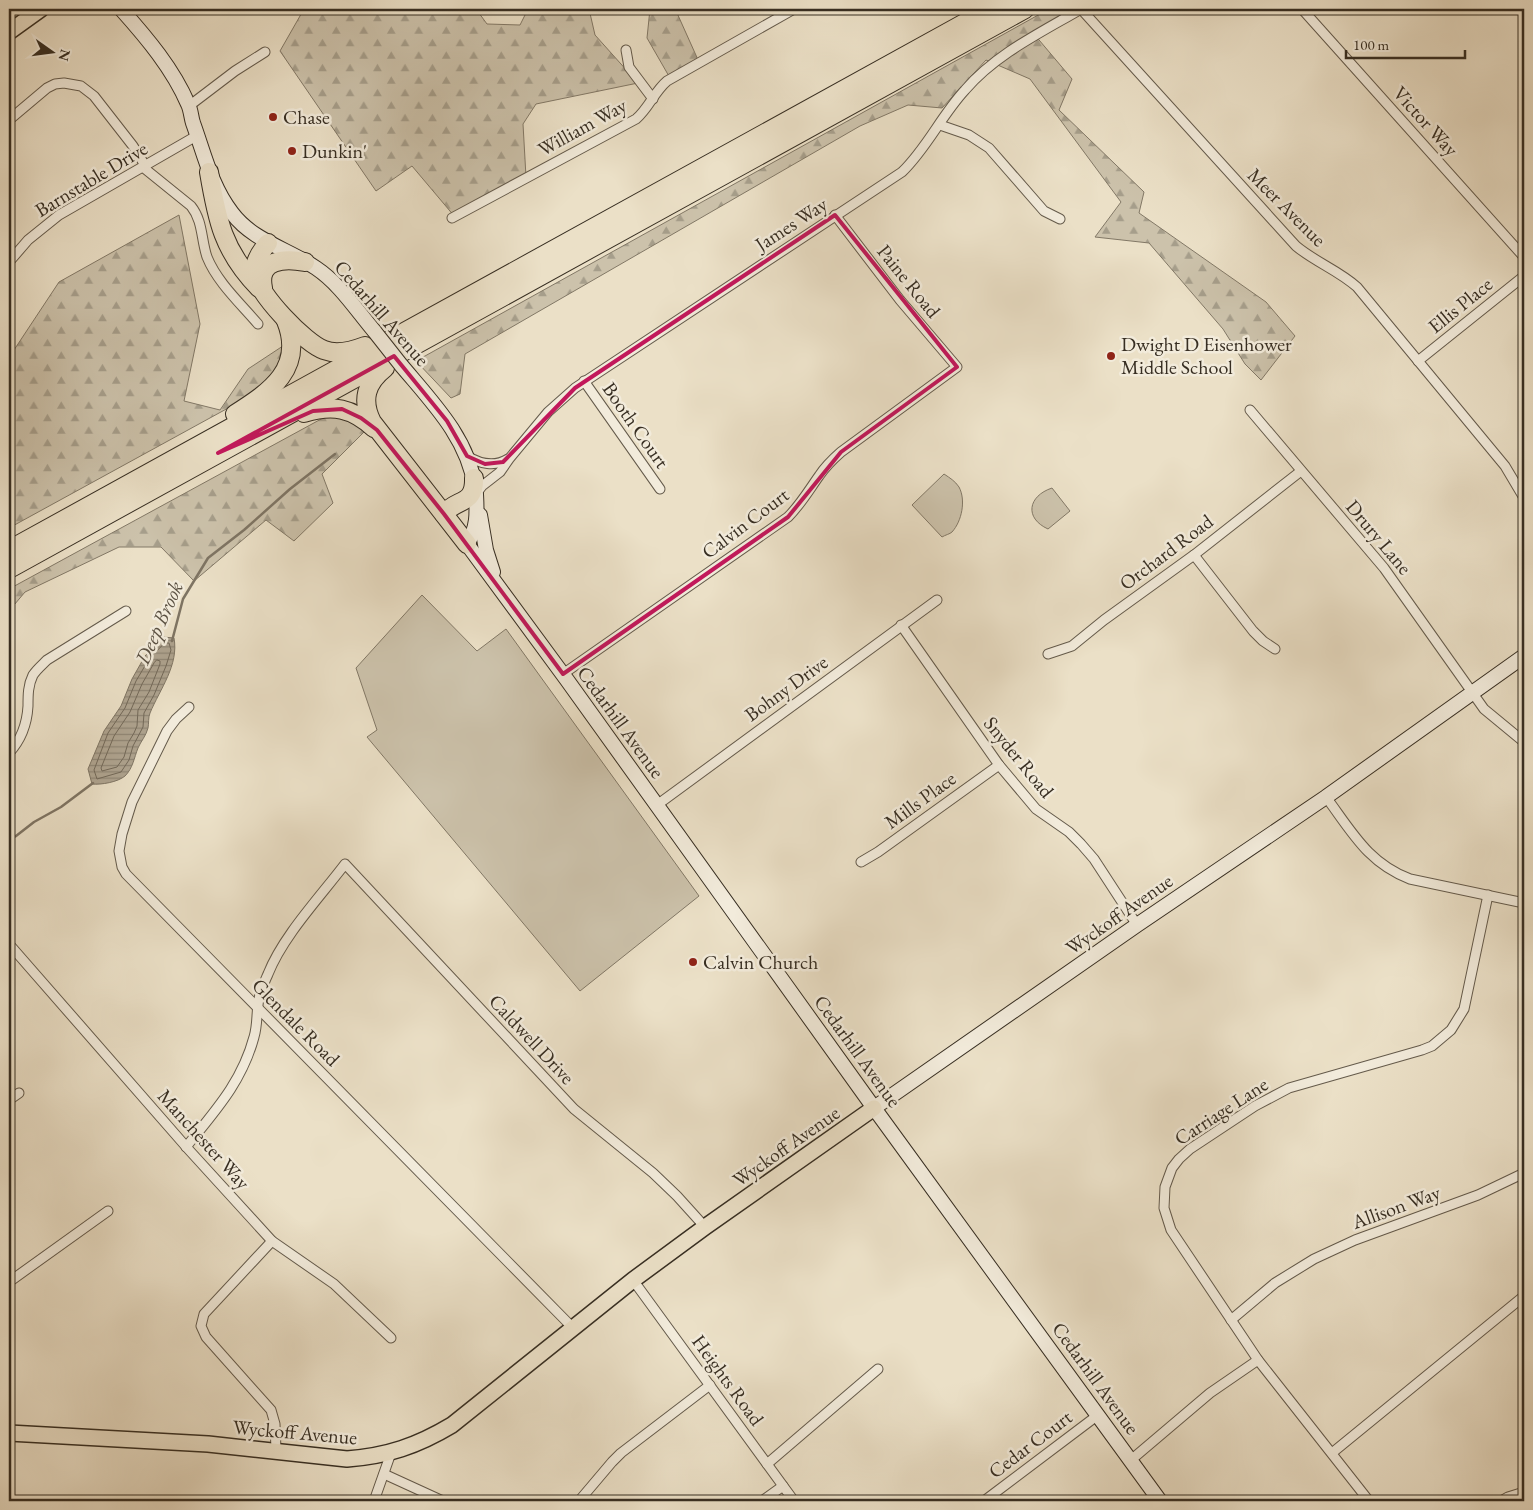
<svg xmlns="http://www.w3.org/2000/svg" width="1533" height="1510" viewBox="0 0 1533 1510" font-family="'EB Garamond',serif">
<style>
.forest{fill:url(#forest-firs);stroke:#827866}
.park{fill:#ccc2ab;stroke:#827866}
.water{fill:url(#water-rules);stroke:#7e7463}
.lines{fill:none;stroke-linecap:round;stroke-linejoin:round}
.shore{stroke:#726858;stroke-width:1}
.stream{stroke:#7e7463;stroke-width:2.5}
.street-casing{stroke:#645a4b;stroke-width:11}
.secondary-casing{stroke:#372e22;stroke-width:16}
.primary-casing{stroke:#372e22;stroke-width:18}
.highway-casing{stroke:#372e22;stroke-width:20}
.street{stroke:#f2ebdb;stroke-width:9}
.secondary{stroke:#f2ebdb;stroke-width:14}
.primary{stroke:#ebe0c7;stroke-width:15}
.highway{stroke:#ebe0c7;stroke-width:18}
.secondary-bridge-casing{stroke:#372e22;stroke-width:16;stroke-linecap:butt}
.secondary-bridge{stroke:#f2ebdb;stroke-width:14}
.marked{fill:none;stroke:#c2185b;stroke-width:4;stroke-linejoin:round}
.poi-dot{fill:#8f2418;stroke:#f2ebdb;stroke-width:2}
.labels{text-anchor:middle;stroke-width:5;stroke-linejoin:round;paint-order:stroke}
.poi-label{font-size:20px;fill:#372e22;stroke:#f2ebdb;text-anchor:start}
.street-label{font-size:20px;fill:#372e22;stroke:#f2ebdb}
.water-label{font-size:21px;font-style:italic;fill:#5b5143;stroke:#f2ebdb}
</style>
<defs>
<pattern id="forest-firs" width="22" height="20" patternUnits="userSpaceOnUse" patternTransform="scale(1.25)"><rect width="22" height="20" fill="#ccc2ab"/><path d="M5 1l3.5 6h-7zM16 11l3.5 6h-7z" fill="#a69e8b"/></pattern>
<pattern id="water-rules" width="6" height="5" patternUnits="userSpaceOnUse" patternTransform="scale(1.25)"><rect width="6" height="5" fill="#aea38f"/><path d="M0 2.5h6" fill="none" stroke="#8e8574"/></pattern>
</defs>
<rect width="100%" height="100%" fill="#ebe0c7"/>
<filter id="stains"><feTurbulence type="fractalNoise" baseFrequency=".004" numOctaves="4"/><feColorMatrix values="0 0 0 0 .2 0 0 0 0 .09 0 0 0 0 .02 0 0 0 .5 -.17"/></filter>
<radialGradient id="worn" r=".72"><stop offset=".6" stop-color="#630" stop-opacity="0"/><stop offset="1" stop-color="#630" stop-opacity=".3"/></radialGradient>
<g class="forest">
<path d="M 304,9 L 476,9 L 487,24 L 520,25 L 528,9 L 589,9 L 595,35 L 638,83 L 536,104 L 523,124 L 526,177 L 455,217 L 412,166 L 376,191 L 280,51 Z"/>
<path d="M 650,9 L 692,9 L 677,13 L 699,62 L 670,78 L 647,38 Z"/>
<path d="M 1049,9 L 1078,9 L 1034,34 L 1072,79 L 1059,110 L 1144,192 L 1139,213 L 1266,302 L 1295,336 L 1261,380 L 1245,364 L 1223,329 L 1149,243 L 1095,237 L 1121,202 L 1030,79 L 986,60 L 942,108 L 908,105 L 860,126 L 465,354 L 460,394 L 451,398 L 416,361 Z"/>
<path d="M 179,215 L 200,324 L 184,401 L 220,410 L 248,369 L 292,340 L 283,378 L 9,528 L 9,350 L 14,350 L 59,282 Z"/>
<path d="M 334,412 L 365,431 L 322,474 L 333,503 L 294,541 L 266,520 L 194,581 L 161,547 L 119,547 L 25,592 L 9,611 L 9,589 Z"/>
</g>
<g class="park">
<path d="M 944,474 C 950,478 955,481 959,487 C 966,500 962,521 952,532 C 950,534 945,535 942,537 L 912,505 Z"/>
<path d="M 1052,488 L 1070,511 L 1048,529 C 1024,518 1028,496 1052,488 Z"/>
<path d="M 422,595 L 477,651 L 506,629 L 699,896 L 580,991 L 367,737 L 377,730 L 356,668 Z"/>
</g>
<path class="water" d="M 163,637 L 174,638 C 179,665 160,689 150,713 C 148,718 149,723 148,728 C 146,736 141,741 138,748 C 134,758 133,768 125,776 C 118,782 101,785 92,784 L 88,769 L 104,731 L 121,706 L 132,679 L 145,656 Z"/>
<g class="lines">
<g class="shore">
<path d="M 165,643 L 169,643 L 171,650 L 166,666 L 154,695 L 144,713 L 143,727 L 133,746 L 129,760 L 121,772 L 97,779 L 94,770 L 108,733 L 125,708 L 136,681 L 149,659 Z"/>
<path d="M 157,660 L 160,661 L 160,664 L 149,692 L 138,710 L 137,726 L 134,733 L 128,743 L 124,757 L 117,767 L 102,771 L 101,768 L 114,736 L 130,712 L 142,684 L 154,663 Z"/>
</g>
<g class="stream">
<path d="M 172,641 L 183,599 L 208,558 L 244,530 L 290,489 L 335,454"/>
<path d="M 9,839 L 16,836 L 34,822 L 61,807 L 93,783"/>
</g>
<defs>
<g id="street">
<path d="M 1302,9 L 1524,257"/>
<path d="M 1522,9 L 1524,12"/>
<path d="M 626,50 L 629,67 L 653,99"/>
<path d="M 189,106 L 235,71 L 265,52"/>
<path d="M 9,120 L 47,88 L 55,84 L 64,83 L 81,86 L 94,96 L 133,146 L 146,167"/>
<path d="M 940,125 L 969,135 L 989,148 L 1044,211 L 1060,219"/>
<path d="M 144,168 L 191,206 C 203,221 201,239 207,257 C 217,282 241,304 258,324"/>
<path d="M 452,218 L 636,119 C 649,108 654,92 667,81 L 794,9"/>
<path d="M 9,262 L 28,240 L 59,215 L 198,135"/>
<path d="M 1418,361 L 1524,276"/>
<path d="M 584,381 L 660,489"/>
<path d="M 1250,410 L 1384,568 L 1484,709 L 1524,742"/>
<path d="M 467,456 C 480,464 495,467 508,459"/>
<path d="M 476,494 L 482,486 L 500,472 L 509,459 L 548,412 L 575,388 L 902,172 C 927,148 941,116 965,90 C 996,54 1040,33 1081,9 L 1296,246 C 1315,262 1338,270 1357,287 L 1505,466 L 1524,498"/>
<path d="M 1194,555 L 1253,631 L 1263,641 L 1275,649"/>
<path d="M 901,625 L 999,765 L 1036,809 L 1069,832 L 1081,844 L 1094,859 L 1137,925"/>
<path d="M 1048,654 L 1072,646 L 1104,620 L 1194,555 L 1301,471"/>
<path d="M 563,674 L 788,517 C 801,504 809,490 819,476 C 825,467 833,459 841,452 L 957,367 L 900,300 L 835,215"/>
<path d="M 189,707 L 176,719 L 167,731 L 132,802 L 122,834 L 119,851 L 122,867 L 126,874 L 573,1328"/>
<path d="M 9,753 C 21,740 27,724 28,706 C 28,695 28,685 33,675 C 37,669 42,665 47,660 L 126,611"/>
<path d="M 1326,797 C 1352,832 1368,863 1410,879 L 1524,903"/>
<path d="M 657,805 L 937,600"/>
<path d="M 861,862 L 878,852 L 999,765"/>
<path d="M 9,944 L 189,1150 L 272,1241 L 334,1284 L 391,1338"/>
<path d="M 9,1100 L 19,1093"/>
<path d="M 186,1147 C 215,1111 242,1082 254,1037 C 258,1024 256,1012 259,999 C 260,991 265,981 268,974 C 283,936 320,897 345,864 L 574,1109 L 653,1173 L 677,1196 L 705,1227"/>
<path d="M 272,1241 L 204,1314 L 201,1326 L 206,1337 L 271,1410 L 275,1424 L 276,1450"/>
<path d="M 633,1280 L 794,1501"/>
<path d="M 9,1282 L 108,1211"/>
<path d="M 1231,1320 L 1275,1283 L 1314,1259 L 1355,1240 L 1478,1195 L 1524,1173"/>
<path d="M 1332,1453 L 1524,1296"/>
<path d="M 1131,1460 L 1210,1393 L 1258,1360"/>
<path d="M 767,1464 L 878,1369"/>
<path d="M 384,1474 L 443,1501"/>
<path d="M 374,1501 L 391,1453"/>
<path d="M 579,1501 L 612,1462 L 621,1453 L 710,1385"/>
<path d="M 762,1501 L 783,1486"/>
<path d="M 984,1501 L 1098,1415"/>
<path d="M 1369,1501 L 1258,1360 L 1171,1230 L 1164,1208 L 1165,1187 L 1172,1168 L 1179,1159 L 1190,1149 L 1255,1106 L 1289,1088 L 1422,1050 L 1432,1046 L 1451,1030 L 1464,1009 L 1488,895"/>
<path d="M 1501,1501 L 1508,1497 L 1524,1492"/>
</g>
<g id="secondary">
<path d="M 121,9 C 147,38 173,69 188,104 C 191,110 191,117 193,123 C 204,153 211,186 232,213 C 253,241 288,249 316,268 C 340,284 357,311 375,332"/>
<path d="M 401,365 C 432,402 468,438 475,487"/>
<path d="M 476,494 C 477,512 478,528 467,544 L 567,680 L 874,1108 L 1160,1501"/>
<path d="M 480,515 L 486,550 L 493,572"/>
<path d="M 874,1108 L 1137,925 L 1326,797 L 1524,656"/>
</g>
<g id="primary">
<path d="M 9,32 L 41,9"/>
<path d="M 9,1433 L 208,1444 L 347,1459 C 387,1456 417,1446 452,1425 L 633,1280 L 705,1227 L 874,1108"/>
</g>
<g id="highway">
<path d="M 209,172 C 217,220 223,251 259,288"/>
<path d="M 268,243 C 261,251 253,262 255,274 C 258,294 305,343 324,350 C 337,355 352,351 365,346"/>
<path d="M 263,288 C 257,259 285,258 305,262"/>
<path d="M 385,368 C 366,383 361,400 372,422 L 467,544"/>
<path d="M 304,413 C 333,404 352,408 374,428"/>
<path d="M 235,414 C 270,392 305,368 286,321"/>
<path d="M 444,514 C 456,498 475,506 474,478"/>
<path d="M 9,550 L 990,9"/>
<path d="M 9,569 L 1025,9"/>
</g>
</defs>
<use href="#street" class="street-casing"/>
<use href="#secondary" class="secondary-casing"/>
<use href="#primary" class="primary-casing"/>
<use href="#highway" class="highway-casing"/>
<use href="#street" class="street"/>
<use href="#secondary" class="secondary"/>
<use href="#primary" class="primary"/>
<use href="#highway" class="highway"/>
<defs>
<path id="secondary-bridge" d="M 375,332 L 401,365"/>
</defs>
<use href="#secondary-bridge" class="secondary-bridge-casing"/>
<use href="#secondary-bridge" class="secondary-bridge"/>
</g>
<path class="marked" d="M 835,215 L 957,367 L 841,452 L 788,517 L 563,674 L 444,514 L 377,430 L 361,418 L 342,409 L 313,411 L 218,453 L 394,356 L 447,421 L 467,456 L 485,464 L 503,462 L 575,388 Z"/>
<g class="poi-dot">
<circle cx="273" cy="117" r="5"/>
<circle cx="292" cy="151" r="5"/>
<circle cx="1111" cy="356" r="5"/>
<circle cx="693" cy="962" r="5"/>
</g>
<g class="labels">
<g class="poi-label">
<text x="283" y="124">Chase</text>
<text x="302" y="158">Dunkin'</text>
<text x="1121" y="351">Dwight D Eisenhower<tspan x="1121" dy="23">Middle School</tspan></text>
<text x="703" y="969">Calvin Church</text>
</g>
<g class="street-label">
<text transform="translate(1426 121) rotate(48)" y="7">Victor Way</text>
<text transform="translate(582 127) rotate(-29)" y="7">William Way</text>
<text transform="translate(91 179) rotate(-31)" y="7">Barnstable Drive</text>
<text transform="translate(1287 207) rotate(45)" y="7">Meer Avenue</text>
<text transform="translate(791 224) rotate(-33)" y="7">James Way</text>
<text transform="translate(909 281) rotate(51)" y="7">Paine Road</text>
<text transform="translate(1460 305) rotate(-39)" y="7">Ellis Place</text>
<text transform="translate(382 313) rotate(49)" y="7">Cedarhill Avenue</text>
<text transform="translate(636 425) rotate(55)" y="7">Booth Court</text>
<text transform="translate(745 523) rotate(-37)" y="7">Calvin Court</text>
<text transform="translate(1379 537) rotate(50)" y="7">Drury Lane</text>
<text transform="translate(1166 552) rotate(-37)" y="7">Orchard Road</text>
<text transform="translate(786 688) rotate(-36)" y="7">Bohny Drive</text>
<text transform="translate(621 722) rotate(54)" y="7">Cedarhill Avenue</text>
<text transform="translate(1019 757) rotate(51)" y="7">Snyder Road</text>
<text transform="translate(920 800) rotate(-36)" y="7">Mills Place</text>
<text transform="translate(1119 914) rotate(-35)" y="7">Wyckoff Avenue</text>
<text transform="translate(296 1022) rotate(45)" y="7">Glendale Road</text>
<text transform="translate(532 1039) rotate(47)" y="7">Caldwell Drive</text>
<text transform="translate(858 1051) rotate(54)" y="7">Cedarhill Avenue</text>
<text transform="translate(1221 1111) rotate(-33)" y="7">Carriage Lane</text>
<text transform="translate(204 1139) rotate(48)" y="7">Manchester Way</text>
<text transform="translate(786 1146) rotate(-35)" y="7">Wyckoff Avenue</text>
<text transform="translate(1396 1207) rotate(-20)" y="7">Allison Way</text>
<text transform="translate(1096 1378) rotate(54)" y="7">Cedarhill Avenue</text>
<text transform="translate(728 1380) rotate(54)" y="7">Heights Road</text>
<text transform="translate(295 1432) rotate(5)" y="7">Wyckoff Avenue</text>
<text transform="translate(1030 1444) rotate(-37)" y="7">Cedar Court</text>
</g>
<g class="water-label">
<text transform="translate(159 623) rotate(-66)" y="7">Deep Brook</text>
</g>
</g>
<rect width="1533" height="1510" fill="none" stroke="#ebe0c7" stroke-width="30"/>
<rect x="10" y="10" width="1513" height="1490" fill="none" stroke="#372e22" stroke-width="2.5"/>
<rect x="15" y="15" width="1503" height="1480" fill="none" stroke="#372e22"/>
<g transform="translate(52 52) rotate(104)" stroke="#f2ebdb" stroke-width="4" paint-order="stroke">
<path d="M0-4L9 19L0 12L-9 19Z" fill="#372e22"/>
<text y="-8" font-size="14" font-weight="bold" text-anchor="middle" fill="#372e22">N</text>
</g>
<path d="M1346 50v8h119v-8" fill="none" stroke="#372e22" stroke-width="2.5"/>
<text x="1353" y="50" font-size="15" fill="#372e22" stroke="#f2ebdb" stroke-width="4" paint-order="stroke">100 m</text>
<rect width="100%" height="100%" filter="url(#stains)"/>
<rect width="100%" height="100%" fill="url(#worn)"/>
</svg>
